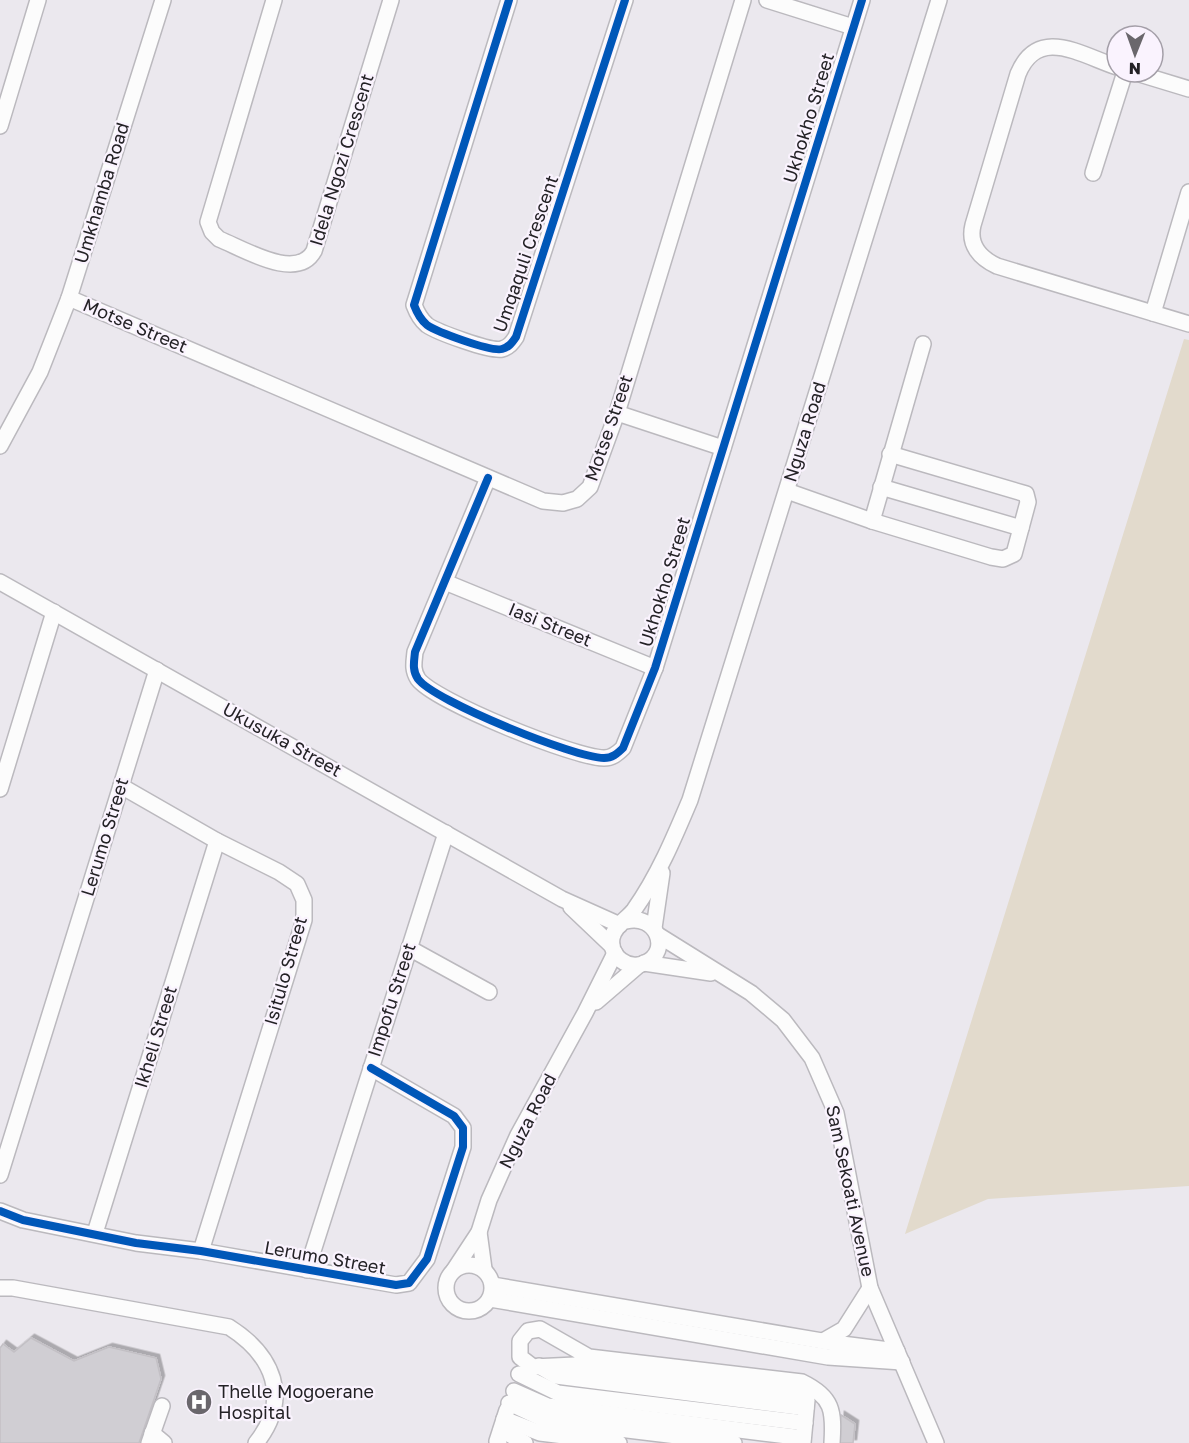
<svg xmlns="http://www.w3.org/2000/svg" width="1189" height="1443" viewBox="0 0 1189 1443" font-family="'Golos Text',sans-serif">
<style>
.green{fill:#e2dacc}
.building{fill:#d0ced3;stroke:#c3c0c5;stroke-width:1.5;filter:url(#shadow)}
.lines{fill:none;stroke-linecap:round;stroke-linejoin:round}
.minor-casing{stroke:#bbb9be;stroke-width:18}
.minor{stroke:#fcfcfc;stroke-width:15}
.cycleway-casing{stroke:#faf3fe;stroke-width:11}
.cycleway{stroke:#0057b8;stroke-width:8}
.labels{text-anchor:middle;stroke-width:4.5;stroke-linejoin:round;paint-order:stroke}
.street-label{font-size:18px;fill:#242226;stroke:#faf3fe}
.poi-label{font-size:18px;fill:#242226;stroke:#faf3fe;text-anchor:start}
</style>
<defs>
<filter id="shadow"><feDropShadow dx="3.5" dy="-3.5" stdDeviation="0" flood-color="#0004"/></filter>
</defs>
<rect width="100%" height="100%" fill="#ebe8ee"/>
<path class="green" d="M 1184,339 L 1189,340 L 1189,1186 L 988,1199 L 905,1234 Z"/>
<g class="building">
<path d="M 31,1338 L 74,1361 L 109,1347 L 156,1358 L 161,1379 L 139,1443 L 0,1443 L 0,1348 L 3,1344 L 14,1352 Z"/>
<path d="M 841,1415 L 855,1424 L 853,1443 L 838,1443 Z"/>
</g>
<g class="lines">
<defs>
<g id="minor">
<path d="M 274,0 L 208,222 L 212,232 L 219,239 C 244,249 297,282 314,251 L 391,0"/>
<path d="M 509,0 L 414,305 C 417,313 421,320 427,325 C 437,332 491,352 502,349 C 509,347 512,343 516,337 L 625,0"/>
<path d="M 767,0 L 853,27"/>
<path d="M 1117,67 C 1079,54 1038,26 1018,74 L 973,225 C 968,245 980,258 997,266 L 1189,324"/>
<path d="M 1133,72 L 1189,89"/>
<path d="M 0,126 L 38,0"/>
<path d="M 1093,173 L 1125,72"/>
<path d="M 69,298 L 543,501 L 563,503 L 577,499 L 590,487 L 617,413 L 743,0"/>
<path d="M 1153,313 L 1189,192"/>
<path d="M 617,413 L 723,448"/>
<path d="M 0,446 L 40,372 L 69,298 L 163,0"/>
<path d="M 488,478 L 415,652 C 414,662 412,670 418,679 C 434,701 575,758 604,758 C 612,758 617,754 623,748 L 655,668 L 862,0"/>
<path d="M 881,487 L 1021,528"/>
<path d="M 787,491 L 872,521 L 991,557 L 1003,559 L 1014,554 L 1028,502 L 1026,494 L 890,454"/>
<path d="M 872,521 L 923,344"/>
<path d="M 0,582 L 562,899 L 620,925"/>
<path d="M 445,582 L 655,668"/>
<path d="M 121,786 L 217,841 L 279,872 L 297,884 L 304,900 L 304,920 L 201,1251"/>
<path d="M 0,789 L 54,612"/>
<path d="M 571,907 L 612,946"/>
<path d="M 626,921 C 656,913 672,951 645,963 C 628,971 609,956 612,938 C 614,926 627,919 634,910 C 658,876 674,838 690,800 L 939,0"/>
<path d="M 654,928 L 662,873"/>
<path d="M 658,935 L 751,993 L 783,1020 L 812,1058 L 836,1113 L 870,1288 L 936,1443"/>
<path d="M 409,948 L 489,992"/>
<path d="M 644,963 L 711,973"/>
<path d="M 596,1002 L 639,965"/>
<path d="M 0,1175 L 157,670"/>
<path d="M 0,1211 L 23,1220 L 136,1243 L 201,1251 L 396,1285 L 409,1283 L 427,1259 L 463,1147 L 463,1128 L 454,1116 L 371,1068"/>
<path d="M 479,1232 L 484,1269"/>
<path d="M 95,1233 L 217,841"/>
<circle cx="469" cy="1288" r="23"/>
<path d="M 307,1270 L 446,833"/>
<path d="M 454,1270 L 479,1232 L 489,1200 L 518,1135 L 585,1013 L 615,953"/>
<path d="M 493,1285 L 834,1343 L 897,1351"/>
<path d="M 0,1288 L 13,1288 L 229,1327 C 273,1355 292,1398 256,1443"/>
<path d="M 490,1299 L 828,1357 L 902,1362"/>
<path d="M 823,1341 L 844,1329 L 870,1288"/>
<path d="M 539,1366 L 556,1376 L 806,1408"/>
<path d="M 519,1374 L 558,1393 L 805,1423"/>
<path d="M 514,1391 L 548,1406 L 803,1438"/>
<path d="M 509,1403 L 545,1420 L 734,1443"/>
<path d="M 504,1419 L 540,1433 L 619,1443"/>
<path d="M 501,1430 L 525,1443"/>
<path d="M 152,1433 L 164,1443"/>
<path d="M 149,1443 L 162,1406"/>
<path d="M 499,1443 L 497,1441 L 507,1410"/>
<path d="M 803,1443 L 807,1400 L 803,1395 L 575,1365 L 533,1367 L 520,1357 L 520,1341 L 528,1331 L 540,1329 L 589,1357 L 802,1382 C 833,1397 834,1411 832,1443"/>
</g>
</defs>
<use href="#minor" class="minor-casing"/>
<use href="#minor" class="minor"/>
<defs>
<g id="cycleway">
<path d="M 509,0 L 414,305 C 417,313 421,320 427,325 C 437,332 491,352 502,349 C 509,347 512,343 516,337 L 625,0"/>
<path d="M 488,478 L 415,652 C 414,662 412,670 418,679 C 434,701 575,758 604,758 C 612,758 617,754 623,748 L 655,668 L 862,0"/>
<path d="M 0,1211 L 23,1220 L 136,1243 L 201,1251 L 396,1285 L 409,1283 L 427,1259 L 463,1147 L 463,1128 L 454,1116 L 371,1068"/>
</g>
</defs>
<use href="#cycleway" class="cycleway-casing"/>
<use href="#cycleway" class="cycleway"/>
</g>
<defs>
<symbol id="hospital-disc" viewBox="-11 -11 22 22"><circle r="9.5" fill="#6a676c" stroke="#faf3fe"/><path d="M-5-5h3v3.5h4V-5h3V5h-3V1.5h-4V5h-3Z" fill="#fff"/></symbol>
</defs>
<g fill-rule="evenodd">
<use href="#hospital-disc" x="184" y="1387" width="30" height="30"/>
</g>
<g class="labels">
<g class="street-label">
<text transform="translate(809 118) rotate(-73)" y="6">Ukhokho Street</text>
<text transform="translate(342 160) rotate(-73)" y="6">Idela Ngozi Crescent</text>
<text transform="translate(102 193) rotate(-73)" y="6">Umkhamba Road</text>
<text transform="translate(526 254) rotate(-71)" y="6">Umqaquli Crescent</text>
<text transform="translate(135 326) rotate(23)" y="6">Motse Street</text>
<text transform="translate(609 428) rotate(-71)" y="6">Motse Street</text>
<text transform="translate(805 432) rotate(-73)" y="6">Nguza Road</text>
<text transform="translate(665 582) rotate(-73)" y="6">Ukhokho Street</text>
<text transform="translate(550 625) rotate(22)" y="6">Iasi Street</text>
<text transform="translate(282 740) rotate(29)" y="6">Ukusuka Street</text>
<text transform="translate(105 837) rotate(-73)" y="6">Lerumo Street</text>
<text transform="translate(286 971) rotate(-74)" y="6">Isitulo Street</text>
<text transform="translate(392 1000) rotate(-72)" y="6">Impofu Street</text>
<text transform="translate(156 1037) rotate(-73)" y="6">Ikheli Street</text>
<text transform="translate(528 1121) rotate(-63)" y="6">Nguza Road</text>
<text transform="translate(850 1191) rotate(78)" y="6">Sam Sekoati Avenue</text>
<text transform="translate(325 1258) rotate(10)" y="6">Lerumo Street</text>
</g>
<g class="poi-label">
<text x="218" y="1398">Thelle Mogoerane<tspan x="218" dy="21">Hospital</tspan></text>
</g>
</g>
<g transform="translate(1135 54) rotate(181)"><circle r="28" fill="#faf3fe" stroke="#a49fa8" stroke-width="1.5"/>
<path d="M0-4.5L10 22L0 15L-10 22Z" fill="#6a676c"/>
<text y="-9" font-size="16" font-weight="bold" text-anchor="middle" fill="#242226">N</text>
</g>
</svg>
